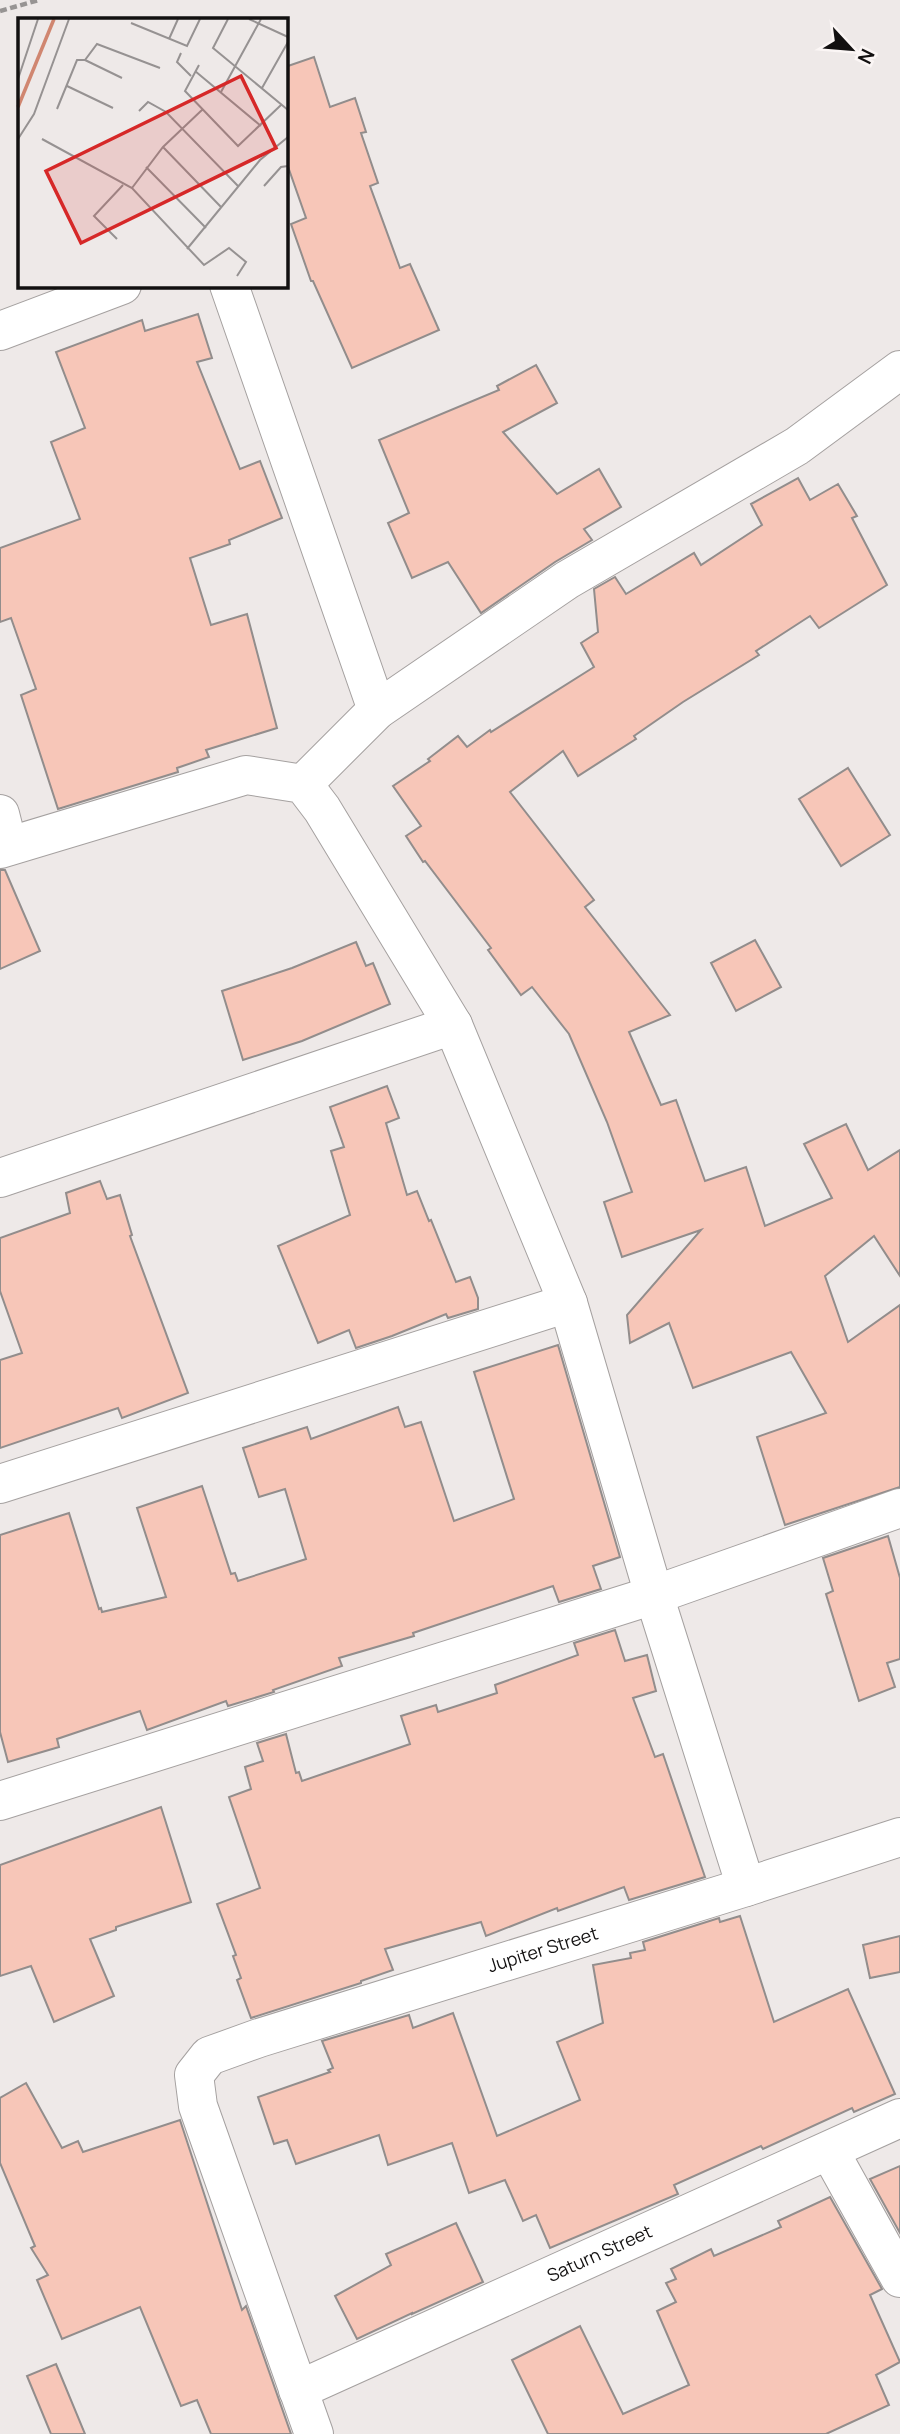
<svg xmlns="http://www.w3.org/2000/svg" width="900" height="2434" viewBox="0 0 900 2434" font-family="Manrope,sans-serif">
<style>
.building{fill:#f7c6b8;stroke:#928d8c;stroke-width:2}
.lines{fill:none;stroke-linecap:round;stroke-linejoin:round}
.minor-casing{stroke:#a5a1a0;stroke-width:40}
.path{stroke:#979493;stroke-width:4.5;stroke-dasharray:7 3.5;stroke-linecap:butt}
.minor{stroke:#fff;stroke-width:38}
.labels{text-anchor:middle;stroke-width:5;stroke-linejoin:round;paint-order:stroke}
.street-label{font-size:18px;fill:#121010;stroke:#fbf6f5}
.inset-river{fill:none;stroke:#d08670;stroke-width:3.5}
.inset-road{fill:none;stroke:#969292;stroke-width:2}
.view{fill:#d62828;fill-opacity:0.15;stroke:#d62828;stroke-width:3.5}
.inset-edge{fill:none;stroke:#121010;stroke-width:3.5}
</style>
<rect width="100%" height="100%" fill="#eee9e8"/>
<g class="building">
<path d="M 314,57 L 330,107 L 355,98 L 366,132 L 361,133 L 378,183 L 370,186 L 400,268 L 410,264 L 439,330 L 352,368 L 313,281 L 311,281 L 291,224 L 306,218 L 285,158 L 285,67 Z"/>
<path d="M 198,314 L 212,358 L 197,362 L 240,469 L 260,461 L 282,518 L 229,540 L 230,544 L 190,558 L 211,625 L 247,614 L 277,728 L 206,750 L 209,757 L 177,768 L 178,772 L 58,809 L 21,695 L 36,689 L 11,618 L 0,622 L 0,548 L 80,519 L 51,442 L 85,428 L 56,352 L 142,320 L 145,331 Z"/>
<path d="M 536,365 L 557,403 L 503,432 L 557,494 L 599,469 L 621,507 L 584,529 L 592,540 L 555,562 L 481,613 L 448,562 L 412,578 L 388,523 L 409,513 L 379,440 L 499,390 L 497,386 Z"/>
<path d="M 798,478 L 810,500 L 838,484 L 857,516 L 852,518 L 887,585 L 819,628 L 810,616 L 756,651 L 759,655 L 683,702 L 634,736 L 636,739 L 578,776 L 563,751 L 510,792 L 594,900 L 585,907 L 670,1015 L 629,1032 L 661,1105 L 676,1100 L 705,1181 L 746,1167 L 765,1226 L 832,1198 L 804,1144 L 846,1124 L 868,1170 L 900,1150 L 900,1276 L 874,1236 L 825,1276 L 848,1342 L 900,1305 L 900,1487 L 785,1525 L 757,1437 L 826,1413 L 791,1352 L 693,1388 L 669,1323 L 630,1343 L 627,1315 L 701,1230 L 622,1257 L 604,1202 L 632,1192 L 607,1122 L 569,1034 L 532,987 L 521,995 L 488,950 L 491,948 L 425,861 L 423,862 L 406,836 L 421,826 L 393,786 L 430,761 L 428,759 L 458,736 L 467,747 L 490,730 L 491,732 L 594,667 L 581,643 L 598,632 L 594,589 L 615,577 L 626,594 L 694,553 L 701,565 L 762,525 L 751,504 Z"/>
<path d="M 848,768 L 890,835 L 841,866 L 799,799 Z"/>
<path d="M 0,870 L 5,870 L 40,951 L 0,969 Z"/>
<path d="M 755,940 L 781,987 L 736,1011 L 711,963 Z"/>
<path d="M 356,942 L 366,966 L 373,963 L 390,1004 L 302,1041 L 243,1060 L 222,991 L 292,968 Z"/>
<path d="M 387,1086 L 399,1118 L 386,1123 L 407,1195 L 417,1191 L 429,1221 L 431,1220 L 456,1282 L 470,1277 L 478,1298 L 478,1309 L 448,1318 L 446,1314 L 392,1336 L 356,1348 L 349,1330 L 318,1343 L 278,1246 L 350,1215 L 331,1151 L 344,1147 L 330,1107 Z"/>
<path d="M 100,1181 L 107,1199 L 120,1195 L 132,1235 L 130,1236 L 188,1393 L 122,1418 L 118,1408 L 0,1448 L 0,1360 L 22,1353 L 0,1291 L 0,1238 L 70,1213 L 66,1193 Z"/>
<path d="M 558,1345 L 620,1557 L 593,1566 L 601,1589 L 559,1602 L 553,1586 L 413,1633 L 414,1636 L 339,1658 L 342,1666 L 273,1690 L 274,1692 L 228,1706 L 226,1701 L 147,1730 L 140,1711 L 57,1739 L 59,1747 L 8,1762 L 0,1732 L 0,1535 L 69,1513 L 99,1609 L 101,1608 L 102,1612 L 166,1597 L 137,1508 L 202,1486 L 231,1574 L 235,1573 L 238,1581 L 306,1559 L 285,1489 L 259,1497 L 243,1448 L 307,1427 L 311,1439 L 398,1407 L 405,1427 L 421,1422 L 454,1521 L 514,1499 L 474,1372 Z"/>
<path d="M 888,1536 L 900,1578 L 900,1659 L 887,1663 L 895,1687 L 859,1701 L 826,1594 L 833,1591 L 823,1558 Z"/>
<path d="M 615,1630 L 625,1661 L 647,1655 L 656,1691 L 633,1698 L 655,1757 L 663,1754 L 705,1877 L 629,1900 L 624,1887 L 558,1911 L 557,1908 L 486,1936 L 481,1922 L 385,1949 L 393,1970 L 361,1981 L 361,1983 L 251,2018 L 237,1980 L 241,1978 L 233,1956 L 236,1955 L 217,1904 L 260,1888 L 229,1797 L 251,1789 L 245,1767 L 263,1761 L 257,1743 L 286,1734 L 296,1773 L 299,1772 L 302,1781 L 410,1744 L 401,1716 L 436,1705 L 438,1712 L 497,1693 L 495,1685 L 578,1655 L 574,1643 Z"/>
<path d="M 161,1807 L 191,1902 L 116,1927 L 116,1930 L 90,1939 L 114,1996 L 54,2022 L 31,1966 L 0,1976 L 0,1865 Z"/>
<path d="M 740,1916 L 774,2022 L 848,1989 L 895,2094 L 854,2112 L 852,2108 L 763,2149 L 761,2146 L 674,2185 L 678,2194 L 550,2248 L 536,2215 L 523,2221 L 505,2180 L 469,2193 L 452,2143 L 388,2165 L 379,2135 L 296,2164 L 287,2140 L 274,2144 L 258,2097 L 330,2072 L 328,2070 L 333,2068 L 322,2041 L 409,2015 L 413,2028 L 453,2013 L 497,2136 L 580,2100 L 557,2042 L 603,2023 L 593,1965 L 631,1958 L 630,1953 L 645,1950 L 643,1942 L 719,1918 L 720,1922 Z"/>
<path d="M 900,1936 L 900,1972 L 870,1978 L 863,1945 Z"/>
<path d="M 26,2083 L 62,2148 L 78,2141 L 83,2152 L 180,2120 L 242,2310 L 246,2306 L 291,2434 L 211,2434 L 197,2400 L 181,2406 L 140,2307 L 62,2339 L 37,2280 L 48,2275 L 31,2248 L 35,2246 L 0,2163 L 0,2098 Z"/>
<path d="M 900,2166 L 900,2233 L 870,2179 Z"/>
<path d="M 830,2197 L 882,2289 L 870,2295 L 900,2362 L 876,2375 L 889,2405 L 826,2434 L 548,2434 L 512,2360 L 580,2326 L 623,2414 L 689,2385 L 657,2311 L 676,2302 L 666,2283 L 676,2279 L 671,2269 L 711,2249 L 714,2256 L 781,2227 L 778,2221 Z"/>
<path d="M 456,2223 L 483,2282 L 412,2314 L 412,2313 L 357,2339 L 335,2296 L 391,2265 L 386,2254 Z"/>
<path d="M 56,2364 L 85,2434 L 51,2434 L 27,2376 Z"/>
</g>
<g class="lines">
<defs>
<g id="minor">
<path d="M 229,285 L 377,710"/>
<path d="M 0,331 L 122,285"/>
<path d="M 303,784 L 377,710 L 567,580 L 797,446 L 900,370"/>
<path d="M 0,814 L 8,846"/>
<path d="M 0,849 L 246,775 L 303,784 L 322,809 L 453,1025 L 568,1303 L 654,1595 L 746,1887"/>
<path d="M 0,1178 L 453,1025"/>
<path d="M 0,1484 L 568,1303"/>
<path d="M 0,1801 L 654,1595 L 900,1508"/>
<path d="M 830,2152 L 900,2278"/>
<path id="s1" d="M 298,2390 L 900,2118"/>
<path id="s2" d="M 314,2434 L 198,2106 L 194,2075 L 209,2056 L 259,2038 L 746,1887 L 900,1837"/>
</g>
</defs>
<use href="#minor" class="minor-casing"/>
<path class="path" d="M 0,11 L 39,0"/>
<use href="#minor" class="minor"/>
</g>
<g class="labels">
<g class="street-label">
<text dy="6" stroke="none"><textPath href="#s2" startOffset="754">Jupiter Street</textPath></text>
<text dy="6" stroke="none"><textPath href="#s1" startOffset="331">Saturn Street</textPath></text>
</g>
</g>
<g transform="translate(18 18)">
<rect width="270" height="270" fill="#eee9e8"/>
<path class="inset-river" d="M 0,89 L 36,1"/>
<path class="inset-road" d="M 210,1 L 195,30 L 270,92M 231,1 L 270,19M 113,5 L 169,28 L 182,1M 151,21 L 160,1M 163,35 L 159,44 L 173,58M 67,42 L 104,60M 181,47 L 167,73 L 220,128 L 263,87M 177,53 L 243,108M 0,61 L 20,1M 49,68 L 95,90M 244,70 L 270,24M 203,74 L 243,1M 39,91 L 59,42 L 67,42 L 79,26 L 142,50M 121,93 L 130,84 L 148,94 L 220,168M 0,121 L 16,96 L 51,1M 24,121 L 114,170 L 186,247 L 211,230 L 228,244 L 219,258M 145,129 L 203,189M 128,149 L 188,210M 246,168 L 263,149 L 270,148M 114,170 L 145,129 L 185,91M 99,221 L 76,198 L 105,167M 169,231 L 242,142 L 270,119"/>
<path class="view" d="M 223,58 L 258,130 L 63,225 L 28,153 Z"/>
<rect width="270" height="270" class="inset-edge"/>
</g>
<g transform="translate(851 49) rotate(116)" stroke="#fbf6f5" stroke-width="5" paint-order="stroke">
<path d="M0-5L12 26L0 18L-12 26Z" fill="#121010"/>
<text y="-10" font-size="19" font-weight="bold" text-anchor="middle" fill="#121010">N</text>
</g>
</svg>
